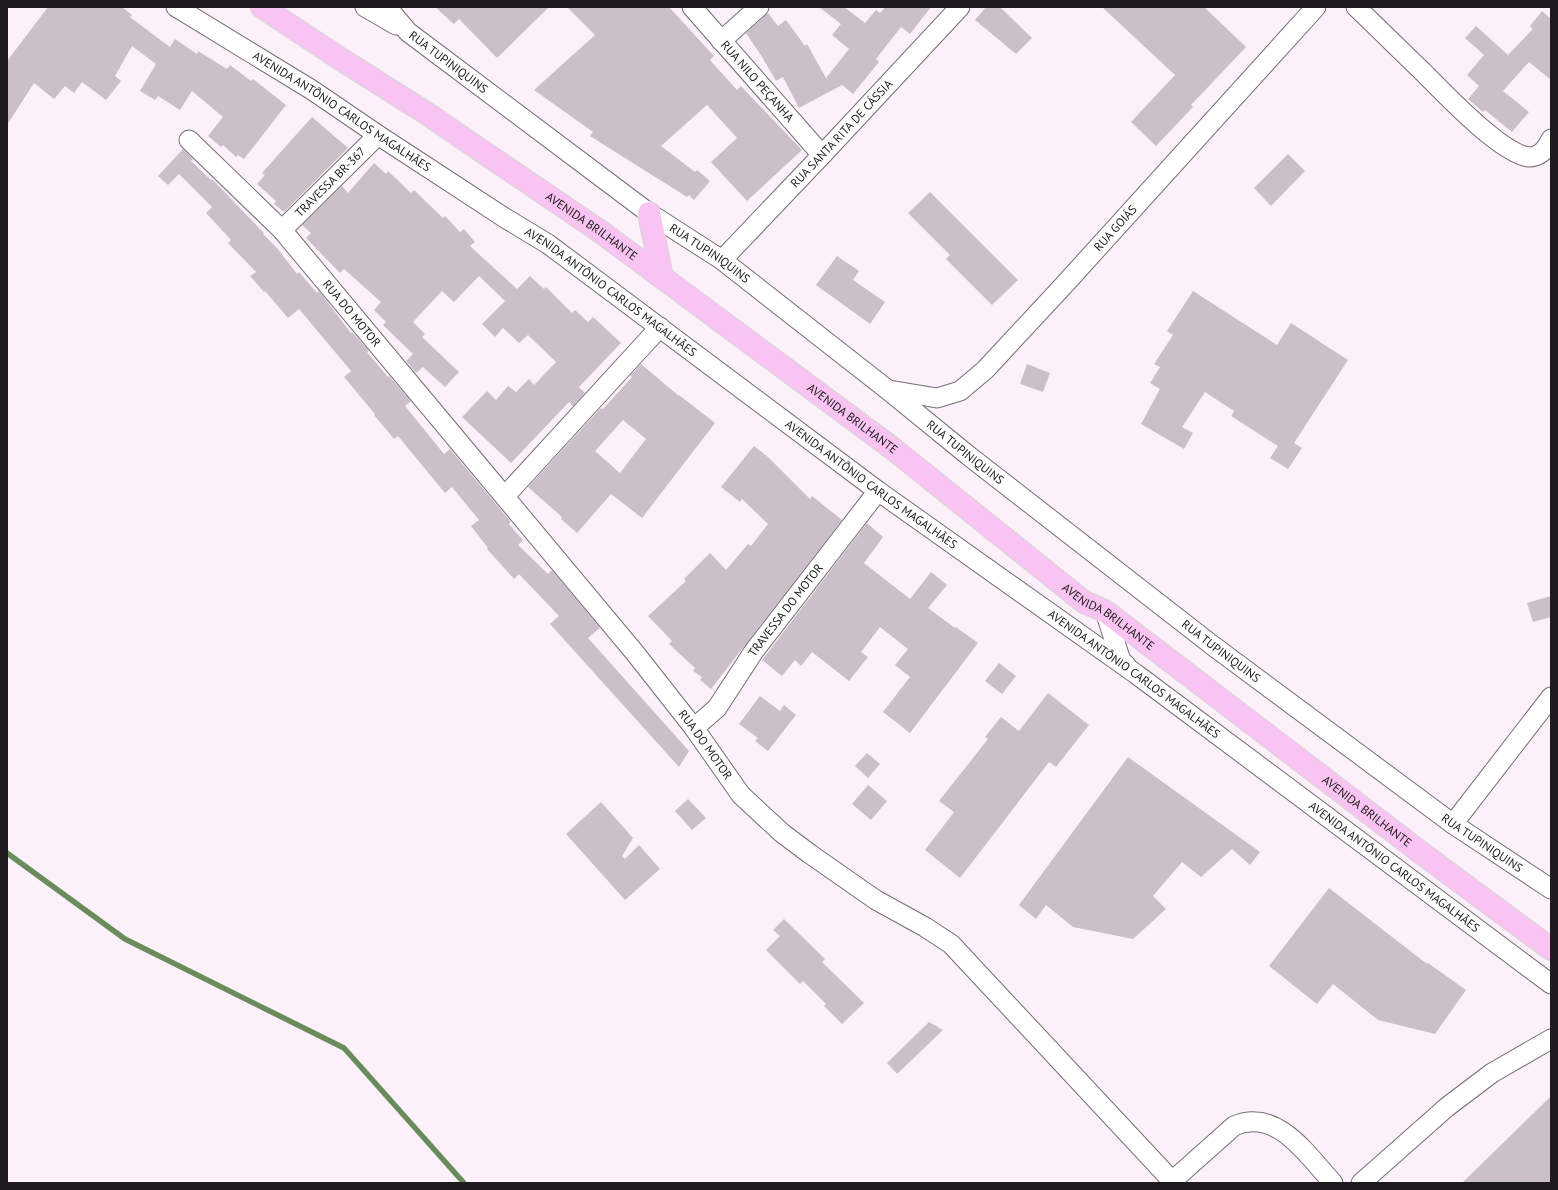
<svg xmlns="http://www.w3.org/2000/svg" width="1558" height="1190" viewBox="0 0 1558 1190" font-family="'PT Sans',sans-serif">
<style>
.lines{fill:none;stroke-linecap:round;stroke-linejoin:round}
.stream{stroke:#6a8c5c;stroke-width:5.5}
.building{fill:#cbc0c9;fill-rule:evenodd}
.minor-casing{stroke:#766d75;stroke-width:21}
.major-casing{stroke:#d6d6d6;stroke-width:24}
.minor{stroke:#fff;stroke-width:19}
.major{stroke:#f9c4f2;stroke-width:22}
.labels{text-anchor:middle;stroke-width:3.5;stroke-linejoin:round;paint-order:stroke}
.street-label{font-size:12px;fill:#1e1a1d;stroke:#fcf1fa}
</style>
<rect width="100%" height="100%" fill="#fcf1fa"/>
<g class="lines">
<path class="stream" d="M 7,853 L 125,939 L 344,1048 L 464,1183"/>
</g>
<g class="building">
<path d="M 48,7 L 122,7 L 132,15 L 130,17 L 170,47 L 175,39 L 197,54 L 198,51 L 227,69 L 230,65 L 251,81 L 253,79 L 286,105 L 244,159 L 238,155 L 236,157 L 223,145 L 221,147 L 208,136 L 223,117 L 192,91 L 180,110 L 158,96 L 155,100 L 140,91 L 156,64 L 132,46 L 115,76 L 121,81 L 106,100 L 82,82 L 74,93 L 65,86 L 54,99 L 34,83 L 7,125 L 7,61 Z"/>
<path d="M 435,7 L 549,7 L 497,58 L 459,19 L 454,24 Z"/>
<path d="M 567,7 L 669,7 L 714,56 L 710,60 L 737,90 L 741,86 L 802,150 L 747,201 L 711,162 L 737,138 L 707,105 L 661,146 L 695,172 L 697,170 L 710,181 L 694,200 L 689,195 L 687,197 L 590,136 L 593,132 L 534,90 L 595,35 Z"/>
<path d="M 819,7 L 844,7 L 865,23 L 876,10 L 880,13 L 885,7 L 931,7 L 910,34 L 901,27 L 876,59 L 879,62 L 853,94 L 842,85 L 799,108 L 783,77 L 776,81 L 762,57 L 746,33 L 768,13 L 778,26 L 786,20 L 805,46 L 807,44 L 826,78 L 849,49 L 832,35 L 841,24 Z"/>
<path d="M 986,7 L 1000,7 L 1032,38 L 1016,54 L 975,20 Z"/>
<path d="M 1102,7 L 1204,7 L 1246,47 L 1191,105 L 1193,107 L 1156,146 L 1131,122 L 1175,75 Z"/>
<path d="M 1542,11 L 1551,19 L 1551,80 L 1529,62 L 1503,91 L 1529,112 L 1512,132 L 1485,110 L 1483,112 L 1468,99 L 1479,86 L 1467,75 L 1484,55 L 1465,38 L 1476,26 L 1508,55 L 1533,29 L 1530,26 Z"/>
<path d="M 312,117 L 348,148 L 284,212 L 274,204 L 276,201 L 257,184 L 265,175 L 262,173 Z"/>
<path d="M 183,149 L 193,159 L 191,161 L 211,180 L 212,179 L 264,233 L 263,234 L 277,248 L 297,274 L 299,272 L 317,293 L 319,291 L 351,333 L 352,332 L 369,351 L 367,352 L 388,377 L 389,376 L 411,401 L 405,406 L 444,454 L 450,449 L 511,522 L 509,524 L 523,540 L 518,545 L 548,574 L 552,570 L 600,628 L 588,638 L 689,751 L 679,767 L 550,624 L 559,616 L 519,574 L 514,579 L 487,549 L 488,548 L 471,526 L 479,520 L 452,487 L 445,493 L 398,436 L 394,439 L 374,415 L 375,414 L 344,377 L 351,371 L 299,309 L 288,318 L 265,291 L 264,292 L 250,276 L 256,272 L 228,243 L 231,240 L 206,213 L 212,207 L 179,174 L 168,185 L 158,176 Z"/>
<path d="M 1288,154 L 1305,171 L 1271,206 L 1254,188 Z"/>
<path d="M 374,163 L 386,174 L 388,171 L 411,193 L 414,190 L 443,218 L 445,216 L 460,232 L 464,229 L 475,242 L 470,246 L 517,289 L 530,276 L 544,289 L 546,287 L 572,313 L 575,310 L 588,322 L 593,317 L 621,343 L 579,387 L 585,393 L 573,406 L 569,402 L 511,463 L 462,417 L 487,391 L 496,400 L 508,386 L 516,392 L 529,379 L 534,385 L 556,362 L 528,335 L 519,343 L 503,328 L 495,337 L 482,324 L 505,301 L 479,276 L 454,302 L 442,291 L 413,322 L 425,334 L 422,337 L 459,372 L 445,387 L 423,367 L 416,373 L 406,361 L 413,354 L 383,325 L 386,322 L 374,310 L 381,302 L 344,269 L 340,273 L 306,238 L 311,233 L 302,225 L 342,186 L 348,193 Z"/>
<path d="M 930,192 L 1018,280 L 992,305 L 946,259 L 950,255 L 908,213 Z"/>
<path d="M 837,256 L 859,271 L 853,280 L 885,302 L 870,324 L 816,285 Z"/>
<path d="M 1193,291 L 1277,345 L 1291,323 L 1348,360 L 1294,443 L 1302,448 L 1288,469 L 1270,458 L 1278,446 L 1231,416 L 1234,411 L 1205,392 L 1182,427 L 1193,433 L 1184,449 L 1141,424 L 1160,389 L 1150,383 L 1160,367 L 1154,364 L 1173,335 L 1167,331 Z"/>
<path d="M 641,364 L 679,396 L 679,395 L 715,423 L 642,518 L 611,494 L 577,533 L 561,519 L 562,517 L 528,487 L 601,408 L 603,409 L 632,377 L 630,376 ZM 623,420 L 646,439 L 620,473 L 595,451 Z"/>
<path d="M 1027,364 L 1050,373 L 1043,392 L 1020,384 Z"/>
<path d="M 754,446 L 768,457 L 810,499 L 812,496 L 842,520 L 711,689 L 700,680 L 702,677 L 693,671 L 695,668 L 669,644 L 672,641 L 648,616 L 686,581 L 684,579 L 710,553 L 726,570 L 748,544 L 751,546 L 768,524 L 742,499 L 740,502 L 721,487 Z"/>
<path d="M 867,523 L 883,537 L 864,563 L 910,599 L 931,572 L 947,585 L 928,608 L 955,628 L 956,627 L 978,643 L 910,733 L 883,712 L 910,677 L 895,665 L 908,649 L 880,627 L 861,652 L 868,657 L 849,681 L 812,652 L 801,666 L 795,660 L 782,676 L 762,660 Z"/>
<path d="M 1551,596 L 1551,617 L 1533,622 L 1527,603 Z"/>
<path d="M 999,663 L 1016,676 L 1002,694 L 985,681 Z"/>
<path d="M 1048,693 L 1089,725 L 1056,767 L 1049,762 L 960,878 L 925,850 L 954,812 L 939,801 L 988,739 L 985,737 L 1001,717 L 1019,731 Z"/>
<path d="M 760,696 L 780,711 L 784,705 L 796,715 L 768,751 L 755,741 L 758,738 L 739,724 Z"/>
<path d="M 867,753 L 880,764 L 868,778 L 855,766 Z"/>
<path d="M 1128,757 L 1260,852 L 1250,865 L 1232,849 L 1201,877 L 1182,862 L 1153,896 L 1166,909 L 1133,939 L 1073,927 L 1046,905 L 1036,919 L 1019,905 Z"/>
<path d="M 868,785 L 887,801 L 871,820 L 852,804 Z"/>
<path d="M 688,799 L 706,818 L 692,830 L 675,811 Z"/>
<path d="M 601,802 L 633,838 L 622,856 L 625,859 L 639,845 L 660,869 L 625,900 L 566,834 Z"/>
<path d="M 1329,888 L 1427,964 L 1428,963 L 1466,990 L 1435,1034 L 1378,1020 L 1333,984 L 1317,1004 L 1269,966 Z"/>
<path d="M 784,919 L 825,959 L 822,962 L 864,1003 L 842,1024 L 824,1006 L 826,1004 L 803,981 L 800,984 L 766,950 L 780,936 L 773,930 Z"/>
<path d="M 929,1022 L 943,1030 L 897,1074 L 887,1063 Z"/>
<path d="M 1551,1096 L 1551,1183 L 1462,1183 Z"/>
</g>
<g class="lines">
<defs>
<g id="minor">
<path id="s1" d="M 176,7 L 312,90 L 378,135 L 505,218 L 548,244 L 878,491 L 1136,674 L 1551,984"/>
<path d="M 365,7 L 396,25"/>
<path id="s2" d="M 387,7 L 408,32 L 649,213 L 722,260 L 888,390 L 969,456 L 1212,645 L 1453,824 L 1551,889"/>
<path id="s3" d="M 692,7 L 822,155"/>
<path d="M 1356,7 C 1378,28 1400,50 1422,71 C 1443,92 1501,154 1529,157 C 1540,157 1547,148 1551,139"/>
<path d="M 721,41 L 759,7"/>
<path id="s4" d="M 189,140 L 282,230 L 635,653 L 694,728 L 741,795 L 782,833 L 810,854 L 876,900 L 925,927 L 951,944 L 1174,1183"/>
<path id="s5" d="M 282,230 L 378,135"/>
<path id="s6" d="M 722,260 L 822,155 L 960,7"/>
<path id="s7" d="M 889,390 L 937,398 L 960,391 L 985,370 L 1064,285 L 1316,7"/>
<path d="M 505,496 L 660,327"/>
<path d="M 1105,611 L 1121,661 L 1126,665"/>
<path id="s8" d="M 694,728 L 717,708 L 754,651 L 878,491"/>
<path d="M 1453,824 L 1551,697"/>
<path d="M 1170,1183 L 1234,1126 C 1277,1107 1308,1156 1333,1183"/>
<path d="M 1361,1183 L 1447,1107 L 1492,1073 L 1551,1039"/>
</g>
<g id="major">
<path id="s9" d="M 262,7 L 339,58 L 423,111 L 601,232 L 892,448 L 1084,602 L 1105,611 L 1424,855 L 1551,949"/>
<path d="M 649,213 L 662,277"/>
</g>
</defs>
<use href="#minor" class="minor-casing"/>
<use href="#major" class="major-casing"/>
<use href="#minor" class="minor"/>
<use href="#major" class="major"/>
</g>
<g class="labels">
<g class="street-label">
<text dy="4" stroke="none"><textPath href="#s2" startOffset="83">RUA TUPINIQUINS</textPath></text>
<text dy="4" stroke="none"><textPath href="#s3" startOffset="99">RUA NILO PEÇANHA</textPath></text>
<text dy="4" stroke="none"><textPath href="#s1" startOffset="196">AVENIDA ANTÔNIO CARLOS MAGALHÃES</textPath></text>
<text dy="4" stroke="none"><textPath href="#s6" startOffset="174">RUA SANTA RITA DE CÁSSIA</textPath></text>
<text dy="4" stroke="none"><textPath href="#s5" startOffset="68">TRAVESSA BR-367</textPath></text>
<text dy="4" stroke="none"><textPath href="#s9" startOffset="396">AVENIDA BRILHANTE</textPath></text>
<text dy="4" stroke="none"><textPath href="#s7" startOffset="298">RUA GOIÁS</textPath></text>
<text dy="4" stroke="none"><textPath href="#s2" startOffset="407">RUA TUPINIQUINS</textPath></text>
<text dy="4" stroke="none"><textPath href="#s1" startOffset="520">AVENIDA ANTÔNIO CARLOS MAGALHÃES</textPath></text>
<text dy="4" stroke="none"><textPath href="#s4" startOffset="238">RUA DO MOTOR</textPath></text>
<text dy="4" stroke="none"><textPath href="#s9" startOffset="720">AVENIDA BRILHANTE</textPath></text>
<text dy="4" stroke="none"><textPath href="#s2" startOffset="731">RUA TUPINIQUINS</textPath></text>
<text dy="4" stroke="none"><textPath href="#s1" startOffset="844">AVENIDA ANTÔNIO CARLOS MAGALHÃES</textPath></text>
<text dy="4" stroke="none"><textPath href="#s8" startOffset="150">TRAVESSA DO MOTOR</textPath></text>
<text dy="4" stroke="none"><textPath href="#s9" startOffset="1044">AVENIDA BRILHANTE</textPath></text>
<text dy="4" stroke="none"><textPath href="#s2" startOffset="1055">RUA TUPINIQUINS</textPath></text>
<text dy="4" stroke="none"><textPath href="#s1" startOffset="1168">AVENIDA ANTÔNIO CARLOS MAGALHÃES</textPath></text>
<text dy="4" stroke="none"><textPath href="#s4" startOffset="796">RUA DO MOTOR</textPath></text>
<text dy="4" stroke="none"><textPath href="#s9" startOffset="1368">AVENIDA BRILHANTE</textPath></text>
<text dy="4" stroke="none"><textPath href="#s2" startOffset="1379">RUA TUPINIQUINS</textPath></text>
<text dy="4" stroke="none"><textPath href="#s1" startOffset="1492">AVENIDA ANTÔNIO CARLOS MAGALHÃES</textPath></text>
</g>
</g>
<rect width="1558" height="1190" fill="none" stroke="#1e1a1d" stroke-width="16"/>
</svg>
